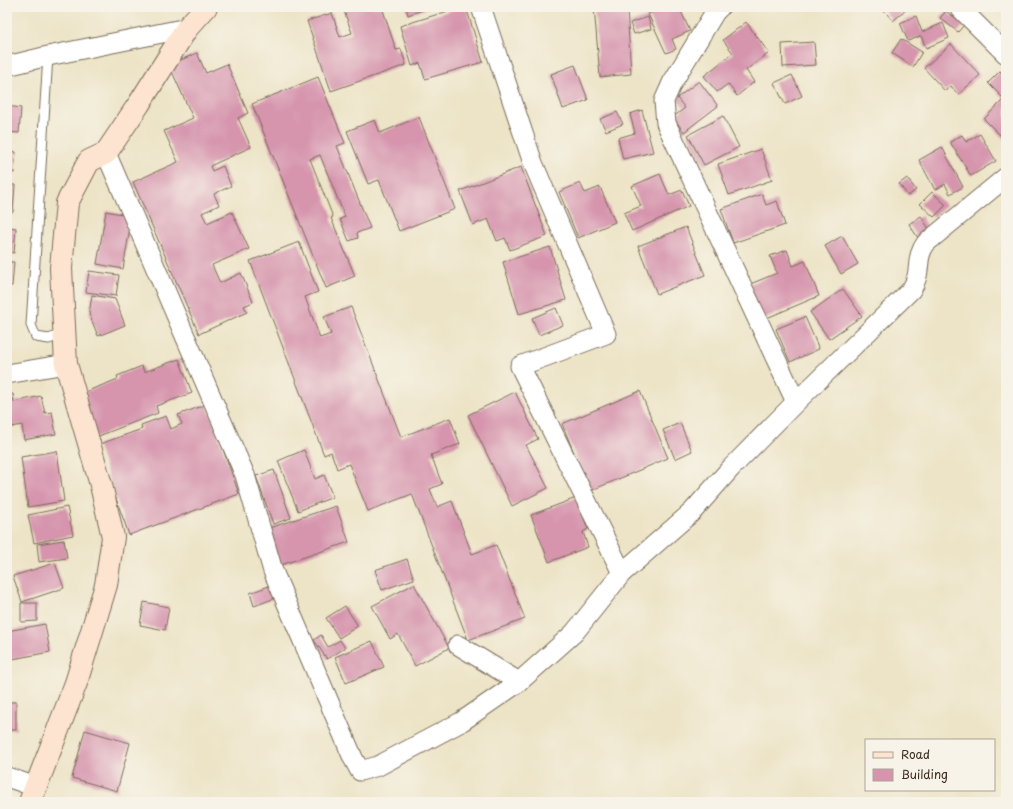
<svg xmlns="http://www.w3.org/2000/svg" width="1013" height="809" viewBox="0 0 1013 809" font-family="'Playpen Sans',sans-serif">
<style>
.building{fill:#d694ad}
.lines{fill:none;stroke-linecap:round;stroke-linejoin:round}
.service-casing{stroke:#796b59;stroke-width:11}
.minor-casing{stroke:#796b59;stroke-width:21}
.secondary-casing{stroke:#796b59;stroke-width:24}
.service{stroke:#fff;stroke-width:9}
.minor{stroke:#fff;stroke-width:19}
.secondary{stroke:#fde4d0;stroke-width:22}
</style>
<rect width="100%" height="100%" fill="#f7f3e8"/>
<filter id="ink" filterUnits="userSpaceOnUse"><feTurbulence type="fractalNoise" baseFrequency=".025" numOctaves="2"/><feDisplacementMap in="SourceGraphic" scale="8" xChannelSelector="R" yChannelSelector="G"/><feConvolveMatrix kernelMatrix="1 2 1 2 8 2 1 2 1" color-interpolation-filters="sRGB"/></filter>
<filter id="wash" filterUnits="userSpaceOnUse"><feTurbulence type="fractalNoise" baseFrequency=".012" numOctaves="4" result="noise"/><feDisplacementMap in="SourceGraphic" scale="16" xChannelSelector="R" yChannelSelector="G"/><feGaussianBlur stdDeviation="0.9" result="paint"/><feColorMatrix in="noise" values="0 0 0 0 0 0 0 0 0 0 0 0 0 0 0 0 0 1.4 0 .05"/><feComposite in="paint" operator="in"/></filter>
<g filter="url(#wash)">
<rect width="100%" height="100%" fill="#ede4c7"/>
<g id="blocks">
<g class="building">
<path d="M 355,7 L 382,7 L 396,50 L 401,49 L 406,65 L 331,91 L 307,21 L 332,13 L 340,37 L 352,33 L 344,11 Z"/>
<path d="M 406,7 L 431,7 L 408,15 Z"/>
<path d="M 461,7 L 466,7 L 483,62 L 425,79 L 420,63 L 412,66 L 400,26 Z"/>
<path d="M 594,7 L 627,7 L 631,74 L 600,77 Z"/>
<path d="M 664,7 L 679,7 L 690,31 L 672,39 L 676,49 L 666,53 L 648,14 Z"/>
<path d="M 881,7 L 909,7 L 893,21 Z"/>
<path d="M 946,11 L 964,25 L 958,32 L 940,18 Z"/>
<path d="M 916,16 L 922,32 L 943,23 L 949,38 L 926,48 L 921,36 L 908,41 L 900,23 Z"/>
<path d="M 648,17 L 651,29 L 634,34 L 630,23 Z"/>
<path d="M 746,22 L 769,53 L 746,70 L 754,82 L 737,96 L 728,84 L 717,92 L 704,76 L 733,53 L 723,40 Z"/>
<path d="M 901,39 L 922,52 L 913,67 L 892,53 Z"/>
<path d="M 814,42 L 816,65 L 783,67 L 782,44 Z"/>
<path d="M 951,44 L 980,75 L 958,95 L 951,86 L 945,91 L 924,68 Z"/>
<path d="M 197,53 L 206,73 L 227,64 L 248,113 L 238,118 L 251,147 L 210,166 L 212,171 L 223,166 L 231,186 L 214,194 L 219,205 L 202,213 L 207,223 L 232,212 L 249,249 L 212,265 L 220,283 L 241,273 L 253,302 L 244,306 L 247,312 L 199,334 L 133,182 L 178,162 L 164,131 L 193,118 L 169,65 Z"/>
<path d="M 575,65 L 588,100 L 563,109 L 551,74 Z"/>
<path d="M 1000,71 L 1006,77 L 1006,141 L 984,119 L 1004,99 L 988,83 Z"/>
<path d="M 792,75 L 802,96 L 785,104 L 774,83 Z"/>
<path d="M 318,77 L 345,143 L 337,146 L 370,228 L 357,233 L 358,238 L 349,241 L 340,219 L 345,217 L 320,155 L 310,159 L 333,217 L 331,218 L 355,276 L 326,288 L 252,104 Z"/>
<path d="M 699,81 L 718,106 L 684,132 L 673,117 L 685,108 L 677,98 Z"/>
<path d="M 7,106 L 21,108 L 19,133 L 7,132 Z"/>
<path d="M 642,110 L 653,152 L 623,159 L 618,138 L 635,133 L 630,114 Z"/>
<path d="M 617,112 L 623,124 L 606,131 L 600,119 Z"/>
<path d="M 723,116 L 739,147 L 704,165 L 688,135 Z"/>
<path d="M 419,117 L 455,209 L 399,231 L 379,180 L 368,184 L 347,131 L 375,120 L 380,133 Z"/>
<path d="M 980,134 L 996,161 L 971,176 L 950,142 L 962,135 L 966,142 Z"/>
<path d="M 942,147 L 963,187 L 950,194 L 945,184 L 935,190 L 919,160 Z"/>
<path d="M 761,149 L 772,180 L 729,195 L 718,164 Z"/>
<path d="M 7,151 L 16,152 L 14,173 L 7,173 Z"/>
<path d="M 521,167 L 547,236 L 510,250 L 505,238 L 497,241 L 488,219 L 473,225 L 460,191 Z"/>
<path d="M 660,174 L 669,195 L 682,190 L 689,206 L 632,231 L 624,213 L 641,206 L 632,186 Z"/>
<path d="M 907,178 L 916,190 L 908,196 L 899,184 Z"/>
<path d="M 580,183 L 585,193 L 600,187 L 615,222 L 578,238 L 559,192 Z"/>
<path d="M 7,185 L 15,185 L 13,212 L 7,211 Z"/>
<path d="M 932,192 L 946,205 L 934,217 L 920,204 Z"/>
<path d="M 762,194 L 766,205 L 777,201 L 785,225 L 733,243 L 721,209 Z"/>
<path d="M 106,211 L 132,216 L 123,269 L 97,264 Z"/>
<path d="M 921,216 L 932,234 L 920,241 L 909,224 Z"/>
<path d="M 7,227 L 16,228 L 14,253 L 7,252 Z"/>
<path d="M 686,227 L 705,275 L 657,294 L 638,246 Z"/>
<path d="M 842,236 L 858,264 L 841,274 L 825,246 Z"/>
<path d="M 299,242 L 318,292 L 305,297 L 320,338 L 331,334 L 324,317 L 351,307 L 401,437 L 450,418 L 460,444 L 431,455 L 442,484 L 430,489 L 437,507 L 452,501 L 472,554 L 496,545 L 525,619 L 468,640 L 412,494 L 368,511 L 349,464 L 337,469 L 331,452 L 324,455 L 250,261 Z"/>
<path d="M 550,247 L 566,300 L 519,314 L 503,262 Z"/>
<path d="M 787,250 L 793,266 L 805,261 L 819,296 L 762,320 L 748,285 L 777,273 L 770,256 Z"/>
<path d="M 7,262 L 14,262 L 12,286 L 7,286 Z"/>
<path d="M 89,271 L 119,275 L 116,296 L 86,292 Z"/>
<path d="M 843,289 L 862,316 L 829,339 L 810,312 Z"/>
<path d="M 92,295 L 115,299 L 125,325 L 98,336 L 89,314 Z"/>
<path d="M 7,306 L 10,307 L 8,330 L 7,330 Z"/>
<path d="M 556,308 L 563,325 L 539,335 L 532,318 Z"/>
<path d="M 805,317 L 819,349 L 790,362 L 776,329 Z"/>
<path d="M 179,359 L 192,393 L 156,406 L 158,413 L 96,437 L 80,394 L 118,379 L 117,376 L 142,366 L 144,372 Z"/>
<path d="M 640,391 L 668,458 L 590,491 L 562,424 Z"/>
<path d="M 515,392 L 538,439 L 526,445 L 548,488 L 512,506 L 468,415 Z"/>
<path d="M 13,394 L 14,402 L 41,396 L 45,413 L 52,412 L 56,434 L 24,440 L 22,425 L 7,428 L 7,395 Z"/>
<path d="M 207,404 L 239,494 L 129,535 L 97,445 L 142,429 L 141,425 L 166,416 L 171,429 L 182,424 L 178,415 Z"/>
<path d="M 680,423 L 692,451 L 675,459 L 663,430 Z"/>
<path d="M 304,450 L 315,479 L 324,475 L 333,497 L 298,511 L 278,461 Z"/>
<path d="M 57,451 L 64,501 L 28,507 L 21,457 Z"/>
<path d="M 274,470 L 291,518 L 273,524 L 256,476 Z"/>
<path d="M 576,498 L 588,529 L 583,532 L 588,547 L 549,562 L 531,515 Z"/>
<path d="M 336,506 L 349,542 L 278,566 L 266,529 Z"/>
<path d="M 67,507 L 73,535 L 34,543 L 28,515 Z"/>
<path d="M 64,540 L 67,558 L 39,562 L 37,544 Z"/>
<path d="M 407,559 L 414,579 L 382,590 L 375,570 Z"/>
<path d="M 55,563 L 64,588 L 22,602 L 13,576 Z"/>
<path d="M 277,583 L 281,596 L 254,606 L 250,593 Z"/>
<path d="M 414,584 L 449,648 L 415,666 L 398,634 L 390,639 L 372,606 Z"/>
<path d="M 144,602 L 169,607 L 165,630 L 140,625 Z"/>
<path d="M 21,603 L 37,603 L 37,621 L 21,622 Z"/>
<path d="M 345,606 L 358,626 L 339,638 L 326,618 Z"/>
<path d="M 45,624 L 50,652 L 7,660 L 7,631 Z"/>
<path d="M 321,635 L 328,647 L 340,640 L 345,648 L 327,659 L 314,640 Z"/>
<path d="M 372,641 L 384,667 L 346,683 L 335,657 Z"/>
<rect x="7" y="702" width="9" height="28"/>
<path d="M 85,730 L 130,743 L 117,791 L 72,778 Z"/>
</g>
</g>
</g>
<g filter="url(#ink)">
<use href="#blocks" fill-opacity="0" stroke="#796b59" stroke-width="1"/>
<g class="lines">
<defs>
<path id="service" d="M 48,56 L 31,325 L 36,337 L 49,339 L 64,333"/>
<g id="minor">
<path d="M 481,7 L 533,163 L 606,334 L 520,366 L 622,573"/>
<path d="M 720,7 L 715,12 L 672,83 L 664,101 L 666,123 L 796,402"/>
<path d="M 959,7 L 1006,54"/>
<path d="M 7,66 L 48,56 L 187,28"/>
<path d="M 106,153 L 245,475 L 273,571 L 353,758 L 360,771 L 378,766 L 461,722 L 519,682 L 574,633 L 622,573 L 692,512 L 731,468 L 796,402 L 911,290 C 923,272 914,259 926,243 L 1006,177"/>
<path d="M 7,374 L 66,364"/>
<path d="M 458,645 L 519,682"/>
<path d="M 7,777 L 36,787"/>
</g>
<path id="secondary" d="M 30,802 L 76,683 L 106,585 L 113,537 L 101,485 L 66,364 L 61,268 L 67,203 L 89,161 L 106,153 L 139,104 L 187,28 L 206,7"/>
</defs>
<use href="#service" class="service-casing"/>
<use href="#minor" class="minor-casing"/>
<use href="#secondary" class="secondary-casing"/>
<use href="#service" class="service"/>
<use href="#minor" class="minor"/>
<use href="#secondary" class="secondary"/>
</g>
</g>
<rect width="1013" height="809" fill="none" stroke="#f7f3e8" stroke-width="24"/>
<rect x="865" y="739" width="130" height="52" fill="#f7f3e8" stroke="#aca397"/>
<rect x="873" y="752" width="20" height="6" fill="#fde4d0" stroke="#aca397"/>
<text x="901" y="759" font-size="12" fill="#3b2a1e">Road</text>
<rect x="873" y="769" width="20" height="12" fill="#d694ad" stroke="#aca397"/>
<text x="901" y="779" font-size="12" fill="#3b2a1e">Building</text>
</svg>
